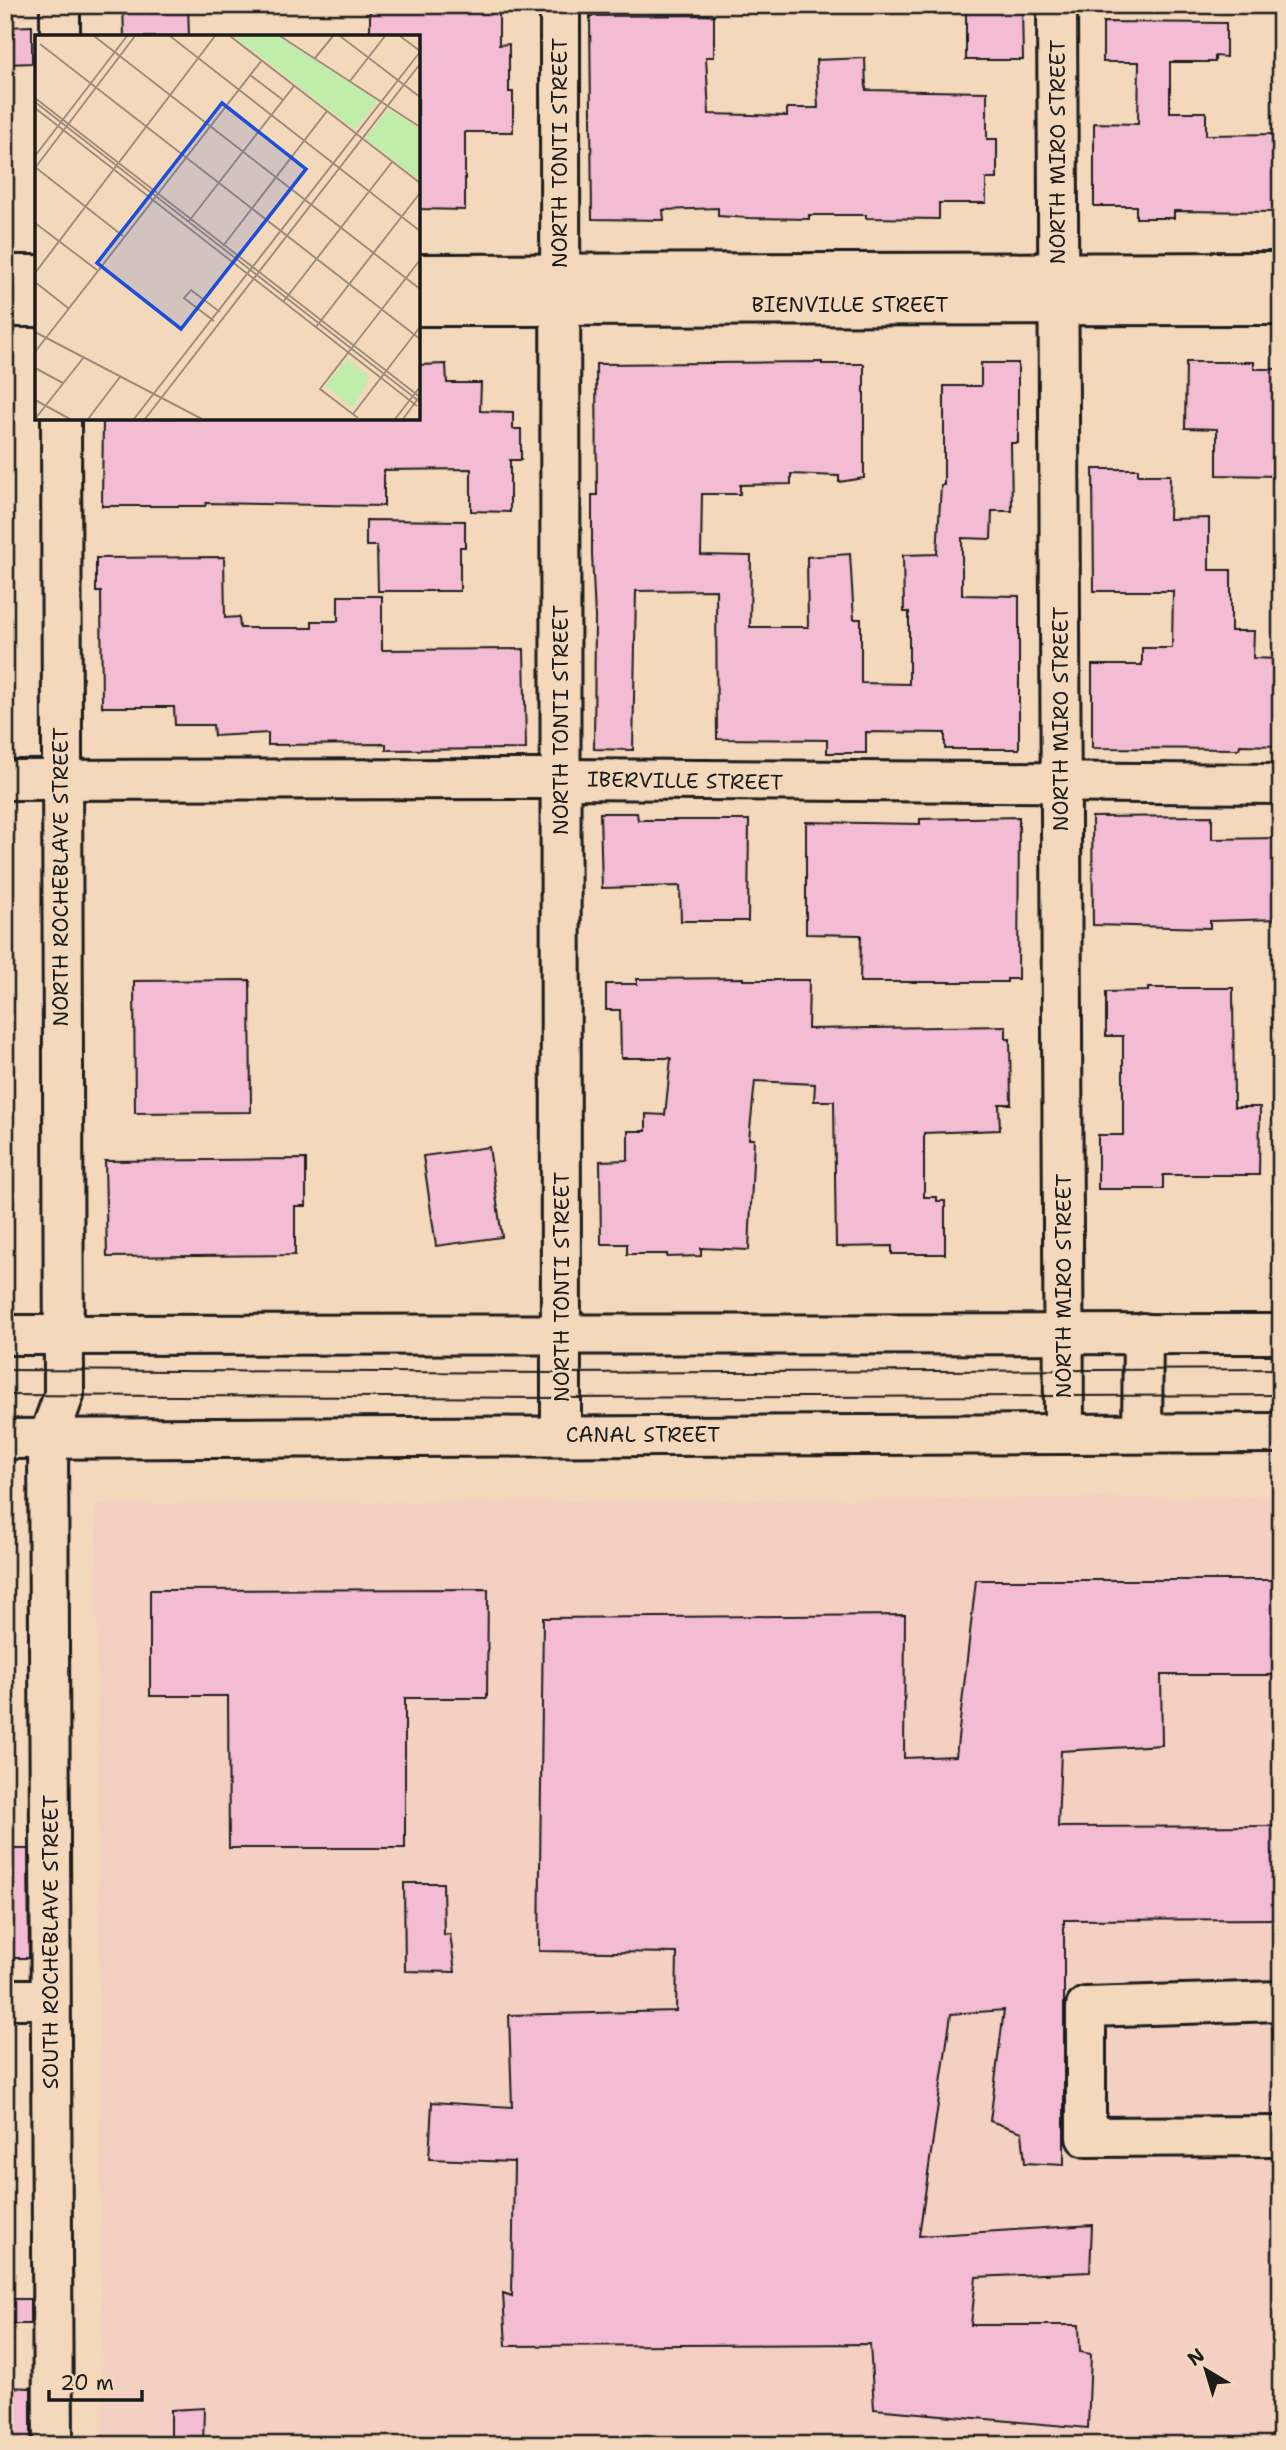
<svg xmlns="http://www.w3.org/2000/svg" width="1286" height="2450" viewBox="0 0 1286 2450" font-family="'Shantell Sans',sans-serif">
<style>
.built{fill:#f4d0c2}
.building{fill:#f3bcd3;stroke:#1c1c1c;stroke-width:2}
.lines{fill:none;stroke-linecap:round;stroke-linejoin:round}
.minor-casing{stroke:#1c1c1c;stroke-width:44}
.major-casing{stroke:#1c1c1c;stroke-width:44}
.minor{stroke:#f4d8bb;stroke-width:38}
.major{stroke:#f4d8bb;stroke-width:38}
.tram{stroke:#1c1c1c;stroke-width:2}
.labels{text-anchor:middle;stroke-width:6;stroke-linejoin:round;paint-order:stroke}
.street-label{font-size:21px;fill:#1c1c1c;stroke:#f4d8bb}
.inset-road{fill:none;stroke:#9e8d7b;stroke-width:2}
.view{fill:#1d4ed8;fill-opacity:0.15;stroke:#1d4ed8;stroke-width:3.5}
.inset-edge{fill:none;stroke:#1c1c1c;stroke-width:3.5}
</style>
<rect width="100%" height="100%" fill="#f4d8bb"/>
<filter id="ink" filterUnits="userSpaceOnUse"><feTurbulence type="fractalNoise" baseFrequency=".0143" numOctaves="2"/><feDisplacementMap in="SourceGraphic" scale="14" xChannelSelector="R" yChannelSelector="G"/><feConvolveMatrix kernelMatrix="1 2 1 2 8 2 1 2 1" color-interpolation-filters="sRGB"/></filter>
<g filter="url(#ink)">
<path class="built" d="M 1281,1497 L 1281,2445 L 102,2445 L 96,1504 Z"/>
<g class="building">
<path d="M 123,5 L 188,5 L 189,37 L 124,37 Z"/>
<path d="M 370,5 L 499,5 L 499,45 L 509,44 L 509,92 L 513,92 L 513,132 L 465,132 L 465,210 L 418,209 L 418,37 L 370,37 Z"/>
<path d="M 966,5 L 1022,5 L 1023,60 L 966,60 Z"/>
<path d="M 714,15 L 714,57 L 706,57 L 709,114 L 787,116 L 787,108 L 818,108 L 816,60 L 865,58 L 866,90 L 987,92 L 987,139 L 997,139 L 997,179 L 986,179 L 986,203 L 939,203 L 939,219 L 866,218 L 866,215 L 809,215 L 809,219 L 749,218 L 718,216 L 718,208 L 663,210 L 664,220 L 592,219 L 590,16 Z"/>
<path d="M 1103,22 L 1226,23 L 1226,57 L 1215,56 L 1215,62 L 1170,62 L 1170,112 L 1206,112 L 1206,135 L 1281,134 L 1281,212 L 1174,211 L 1174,218 L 1136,218 L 1136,206 L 1094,206 L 1094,123 L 1138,124 L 1139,62 L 1103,62 Z"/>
<path d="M 32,26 L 32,63 L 5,64 L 5,27 Z"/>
<path d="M 822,362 L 822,364 L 864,364 L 864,478 L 839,482 L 839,476 L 791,474 L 791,484 L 740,485 L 740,494 L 702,494 L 701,555 L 751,556 L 750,627 L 808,627 L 807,557 L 850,554 L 854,619 L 861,619 L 861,683 L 909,684 L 909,612 L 904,612 L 903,555 L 937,554 L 941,485 L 944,485 L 944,386 L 981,386 L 981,363 L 1018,363 L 1018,443 L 1011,443 L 1012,511 L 992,511 L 991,539 L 962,538 L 962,595 L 1019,596 L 1019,749 L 945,749 L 945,733 L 866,732 L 866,753 L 827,753 L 827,740 L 717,739 L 716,590 L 636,591 L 633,750 L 594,749 L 595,617 L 592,554 L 592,495 L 597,495 L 596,364 Z"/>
<path d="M 1186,362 L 1254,362 L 1254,369 L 1281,369 L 1281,476 L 1217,475 L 1217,429 L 1185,428 Z"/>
<path d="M 446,364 L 447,383 L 481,383 L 480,411 L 513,412 L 513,429 L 521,429 L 521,460 L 510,460 L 510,512 L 471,511 L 471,469 L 384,470 L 384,506 L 206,503 L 205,506 L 102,506 L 103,418 L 418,418 L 418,365 Z"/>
<path d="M 1093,469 L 1138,469 L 1138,475 L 1170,475 L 1169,519 L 1209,518 L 1209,570 L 1231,570 L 1231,631 L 1254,631 L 1253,658 L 1281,659 L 1278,746 L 1240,745 L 1239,749 L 1092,748 L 1092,665 L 1142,665 L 1142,648 L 1172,648 L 1173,591 L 1094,591 Z"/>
<path d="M 366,520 L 465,521 L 465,547 L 460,547 L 460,591 L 378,591 L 377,546 L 366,546 Z"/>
<path d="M 224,557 L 225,618 L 239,617 L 240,628 L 312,628 L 312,621 L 338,621 L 338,596 L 382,596 L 382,650 L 524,649 L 526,749 L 386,750 L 386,744 L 268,745 L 268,733 L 214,736 L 213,725 L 175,725 L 174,707 L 102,707 L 101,592 L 96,592 L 96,558 Z"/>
<path d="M 600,813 L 637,813 L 638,820 L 749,820 L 748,921 L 681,921 L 680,886 L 602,888 Z"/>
<path d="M 1212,816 L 1212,839 L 1281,838 L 1281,919 L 1210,921 L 1210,928 L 1093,925 L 1092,817 Z"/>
<path d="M 1019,817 L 1018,979 L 1007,979 L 1007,982 L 860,982 L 861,935 L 806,934 L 806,822 L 920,824 L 920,819 Z"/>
<path d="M 743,978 L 743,980 L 809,980 L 808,1029 L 1006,1026 L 1006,1039 L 1010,1039 L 1011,1104 L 999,1104 L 1000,1130 L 924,1133 L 924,1197 L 937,1197 L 937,1201 L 945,1201 L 945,1254 L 892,1254 L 892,1246 L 836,1247 L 834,1101 L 814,1101 L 815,1084 L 755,1081 L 749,1139 L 754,1139 L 749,1250 L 701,1248 L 701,1256 L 667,1257 L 667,1254 L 627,1254 L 627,1244 L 601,1244 L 600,1161 L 628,1160 L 628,1131 L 646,1131 L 646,1114 L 665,1115 L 671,1058 L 621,1058 L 620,1010 L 606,1010 L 606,984 L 637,984 L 637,979 Z"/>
<path d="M 250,980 L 251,1112 L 135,1113 L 134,981 Z"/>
<path d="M 1148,988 L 1233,988 L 1234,1107 L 1260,1107 L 1259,1175 L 1163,1175 L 1163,1189 L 1098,1189 L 1098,1135 L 1123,1135 L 1123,1036 L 1106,1036 L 1106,992 L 1148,991 Z"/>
<path d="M 489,1147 L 502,1237 L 436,1246 L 423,1156 Z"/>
<path d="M 306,1159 L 306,1206 L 295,1206 L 295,1255 L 107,1257 L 105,1161 Z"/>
<path d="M 976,1580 L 1281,1580 L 1281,1675 L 1161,1675 L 1162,1745 L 1061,1751 L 1058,1827 L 1281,1826 L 1281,1919 L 1064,1920 L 1064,2165 L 1025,2163 L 1022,2132 L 990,2121 L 1004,2010 L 951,2014 L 919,2236 L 1092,2225 L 1090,2272 L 976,2277 L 971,2325 L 1079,2325 L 1080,2352 L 1091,2354 L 1088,2428 L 874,2409 L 870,2344 L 506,2346 L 503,2293 L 512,2296 L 514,2162 L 429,2159 L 432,2102 L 512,2107 L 509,2015 L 676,2011 L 677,1953 L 539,1951 L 543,1618 L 905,1615 L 904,1758 L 956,1756 Z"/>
<path d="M 488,1589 L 487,1698 L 405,1698 L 405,1848 L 229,1848 L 228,1696 L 150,1696 L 150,1590 Z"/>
<path d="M 5,1849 L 28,1849 L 29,1958 L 5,1958 Z"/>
<path d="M 404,1883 L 443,1883 L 444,1935 L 450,1934 L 455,1972 L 405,1971 Z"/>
<rect x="5" y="2299" width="25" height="25"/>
<path d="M 5,2387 L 31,2388 L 31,2445 L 5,2445 Z"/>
<path d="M 204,2408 L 203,2445 L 171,2445 L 171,2410 Z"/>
</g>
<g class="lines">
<defs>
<g id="minor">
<path d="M 60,5 L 60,37"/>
<path d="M 560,5 L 561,1436"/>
<path d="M 1057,5 L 1064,1434"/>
<path d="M 418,274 L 1281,272"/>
<path d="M 5,275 L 37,275"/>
<path d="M 418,306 L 1281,305"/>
<path d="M 5,307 L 37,307"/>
<path d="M 5,780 L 561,779 L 1281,784"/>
<path d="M 5,1999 L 50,1999"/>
<path d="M 1281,2001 L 1086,2007 L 1086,2137 L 1281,2136"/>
<path d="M 53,2445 L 48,1439 L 64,1395 L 61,418"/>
</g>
<g id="major">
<path d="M 5,1335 L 1281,1334"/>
<path d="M 1142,1433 L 1143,1333"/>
<path d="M 5,1439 L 1281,1433"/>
</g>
</defs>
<use href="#minor" class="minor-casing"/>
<use href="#major" class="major-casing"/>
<use href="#minor" class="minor"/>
<use href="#major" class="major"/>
<g class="tram">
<path d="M 5,1370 L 562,1373 L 1281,1369"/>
<path d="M 5,1395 L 562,1398 L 1281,1395"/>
</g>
</g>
</g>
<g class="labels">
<g class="street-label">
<text transform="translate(1058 152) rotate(-90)" y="7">NORTH MIRO STREET</text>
<text transform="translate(560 153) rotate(-90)" y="7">NORTH TONTI STREET</text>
<text x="850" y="312">BIENVILLE STREET</text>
<text transform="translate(1061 719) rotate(-90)" y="7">NORTH MIRO STREET</text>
<text transform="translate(561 720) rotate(-90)" y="7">NORTH TONTI STREET</text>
<text transform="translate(685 781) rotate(1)" y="7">IBERVILLE STREET</text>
<text transform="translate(61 877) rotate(-90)" y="7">NORTH ROCHEBLAVE STREET</text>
<text transform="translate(1064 1286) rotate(-90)" y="7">NORTH MIRO STREET</text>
<text transform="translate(562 1287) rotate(-90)" y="7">NORTH TONTI STREET</text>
<text x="643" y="1442">CANAL STREET</text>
<text transform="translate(51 1942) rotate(-90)" y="7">SOUTH ROCHEBLAVE STREET</text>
</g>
</g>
<g transform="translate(35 35)">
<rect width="385" height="385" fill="#f4d8bb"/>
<path d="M 199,1 L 243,1 L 343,66 L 320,95 ZM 354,74 L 385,94 L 385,146 L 330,103 ZM 312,324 L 335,342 L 318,373 L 290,351 Z" fill="#c1edab"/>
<path class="inset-road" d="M 59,1 L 385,254M 135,1 L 385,196M 195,1 L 385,148M 245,1 L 385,92M 305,1 L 385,62M 365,1 L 385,16M 5,9 L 385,304M 280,23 L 298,1M 215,40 L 248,65M 315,46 L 350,1M 0,63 L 385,362M 0,67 L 385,367M 0,73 L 382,371M 0,121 L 92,1M 0,132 L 88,201M 0,133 L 100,1M 154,186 L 259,51M 0,188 L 62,235M 188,211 L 292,76M 0,238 L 180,1M 0,247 L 33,273M 248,267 L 357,127M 179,286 L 149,263 L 156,255 L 185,277M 281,292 L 385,158M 0,297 L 167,384M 0,317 L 227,25M 0,333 L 28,348M 0,365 L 35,384M 318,379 L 385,292M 323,383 L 285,354 L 385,225M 0,384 L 49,322M 53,384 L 85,342M 99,384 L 385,17M 110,384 L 385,29M 360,384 L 385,352M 368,384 L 385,361"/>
<path class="view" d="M 187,68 L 271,134 L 146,294 L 62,228 Z"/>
<rect width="385" height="385" class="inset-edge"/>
</g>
<rect width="1286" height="2450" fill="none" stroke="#f4d8bb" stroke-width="28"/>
<rect x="14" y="14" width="1258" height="2422" fill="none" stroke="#1c1c1c" stroke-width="2.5" filter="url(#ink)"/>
<g transform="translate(1206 2370) rotate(322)" stroke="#f4d8bb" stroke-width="5" paint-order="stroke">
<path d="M0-5L12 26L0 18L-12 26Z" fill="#1c1c1c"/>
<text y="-10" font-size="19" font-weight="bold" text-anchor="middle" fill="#1c1c1c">N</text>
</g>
<path d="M49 2390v10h93v-10" fill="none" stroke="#1c1c1c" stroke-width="3.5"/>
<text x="60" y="2390" font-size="21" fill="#1c1c1c" stroke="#f4d8bb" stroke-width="5" paint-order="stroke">20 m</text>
</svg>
